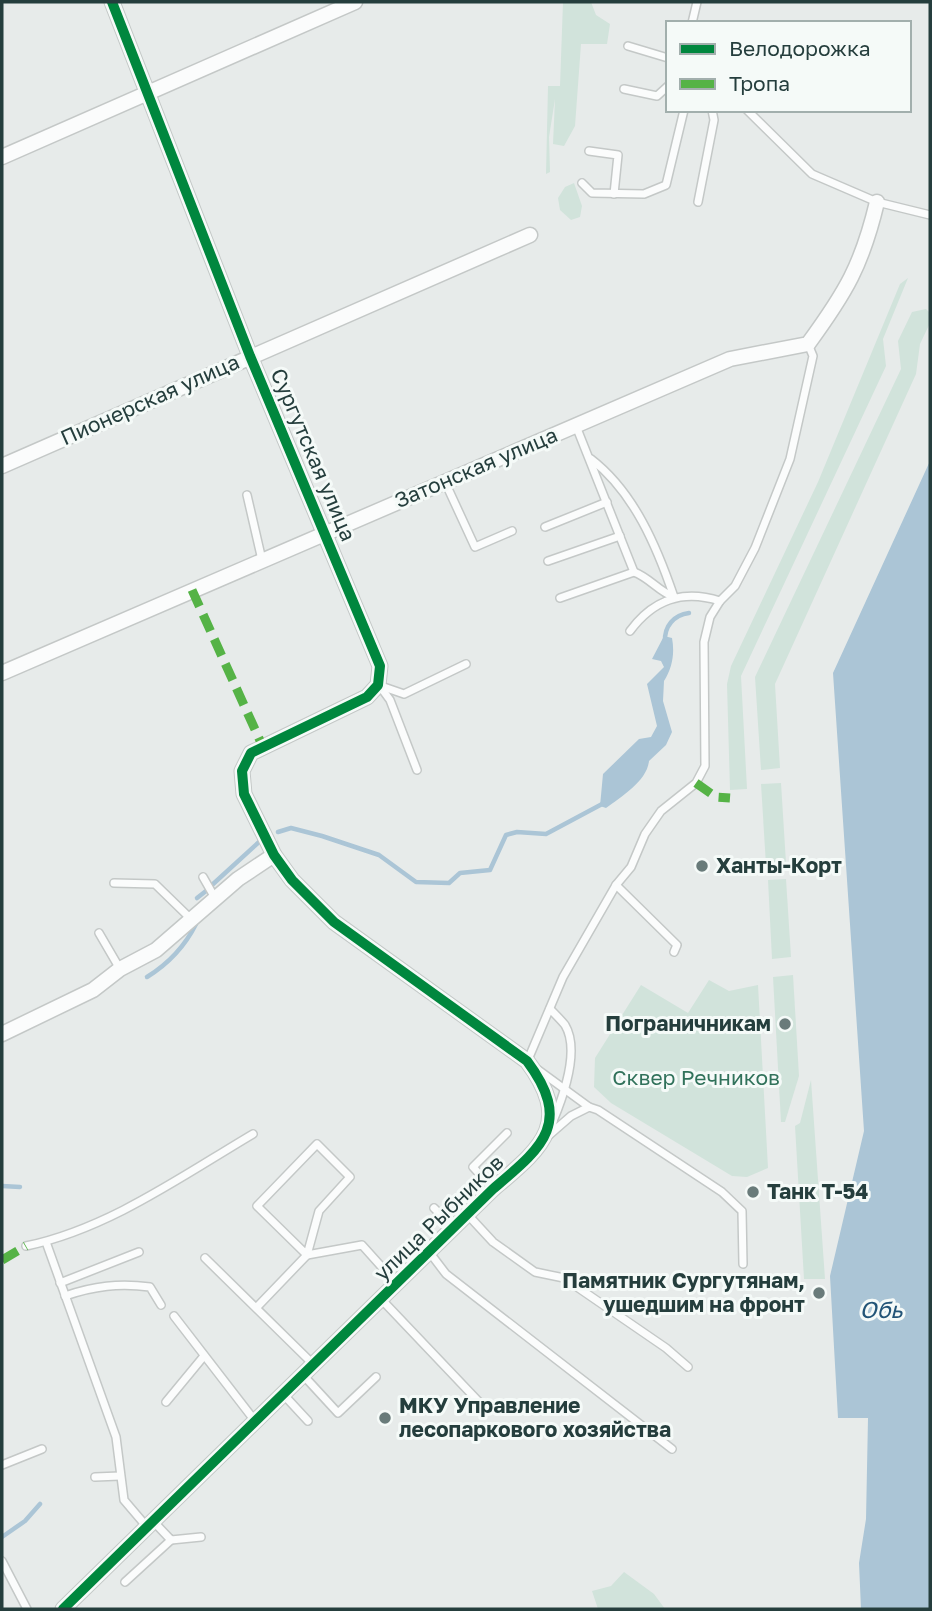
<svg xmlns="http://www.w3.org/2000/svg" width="932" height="1611" viewBox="0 0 932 1611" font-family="'Golos Text',sans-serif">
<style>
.green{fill:#d1e3db}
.water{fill:#abc5d6}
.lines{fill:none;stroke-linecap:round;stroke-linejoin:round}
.stream{stroke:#abc5d6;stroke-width:4.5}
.lane-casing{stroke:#c4c8c7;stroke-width:10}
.street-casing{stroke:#c4c8c7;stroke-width:17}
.lane{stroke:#fbfcfc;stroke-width:7}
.street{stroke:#fbfcfc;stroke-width:14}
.quiet{stroke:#55b346;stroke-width:9;stroke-dasharray:18 9;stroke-linecap:butt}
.cycleway-casing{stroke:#f5faf8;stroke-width:15}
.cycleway{stroke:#00873e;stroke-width:10}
.poi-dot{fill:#697b7a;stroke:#f5faf8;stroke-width:2.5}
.labels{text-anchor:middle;stroke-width:6;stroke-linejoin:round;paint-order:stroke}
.street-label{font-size:21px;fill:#253e3d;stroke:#f5faf8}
.poi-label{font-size:21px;font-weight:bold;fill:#253e3d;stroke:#f5faf8;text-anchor:start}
.park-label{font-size:21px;fill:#31725b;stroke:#f5faf8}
.water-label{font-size:23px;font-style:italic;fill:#225477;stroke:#f5faf8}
</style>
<rect width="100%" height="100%" fill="#e7ebea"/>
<g class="green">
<path d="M 563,2 L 591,2 L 596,15 L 610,24 L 607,44 L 581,44 L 575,126 L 564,146 L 553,144 L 555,99 L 549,137 L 550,172 L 546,174 L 548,86 L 560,86 Z"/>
<path d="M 574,183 L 582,206 L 580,217 L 571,220 L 560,210 L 558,198 L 565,187 Z"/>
<path d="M 908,278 L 883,339 L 886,366 L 741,676 L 747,789 L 730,790 L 727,684 L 731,666 L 818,482 L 900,284 Z"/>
<path d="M 926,309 L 930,313 L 930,323 L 920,344 L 916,374 L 775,684 L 780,768 L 761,770 L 755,677 L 901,369 L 898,341 L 912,312 Z"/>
<path d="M 781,783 L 786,863 L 766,865 L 761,784 Z"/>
<path d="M 786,879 L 791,957 L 772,959 L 768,880 Z"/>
<path d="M 793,975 L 799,1076 L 785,1122 L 781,1122 L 773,977 Z"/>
<path d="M 709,980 L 729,991 L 758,985 L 768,1168 L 747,1177 L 732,1176 L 611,1103 L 594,1087 L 595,1058 L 641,985 L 688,1013 Z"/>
<path d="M 811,1080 L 825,1279 L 804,1279 L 795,1126 L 800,1123 Z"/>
<path d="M 624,1572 L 654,1594 L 665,1609 L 598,1609 L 592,1591 L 611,1586 Z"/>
</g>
<g class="water">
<path d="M 930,461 L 930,1609 L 861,1609 L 859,1563 L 866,1519 L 868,1418 L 838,1418 L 830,1276 L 864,1131 L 833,673 Z"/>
<path d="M 664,636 L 672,638 C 675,654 672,668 664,681 L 663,701 L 672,732 L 666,745 L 649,761 C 647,781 621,797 606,808 L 600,806 L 603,774 L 639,739 L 651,737 L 657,726 L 647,684 L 664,667 L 661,661 L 652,659 Z"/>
</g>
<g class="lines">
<g class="stream">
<path d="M 665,642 C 664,626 674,615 689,613"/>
<path d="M 278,832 L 291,828 L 322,836 L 379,855 L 416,882 L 449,883 L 460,873 L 490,870 L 506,835 L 517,832 L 546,834 L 604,803"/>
<path d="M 212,885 L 259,842"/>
<path d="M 197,898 L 206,891"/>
<path d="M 147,977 C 168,964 185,946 196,924"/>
<path d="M 2,1186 L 20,1187"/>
<path d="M 2,1537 L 25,1521 L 40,1504"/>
</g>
<defs>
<g id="lane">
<path d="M 692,23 L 697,2"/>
<path d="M 628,46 L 668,58"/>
<path d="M 624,89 L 657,96 L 668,86"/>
<path d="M 747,110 L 812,174 L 877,202 L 930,215"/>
<path d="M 589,151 L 618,155 L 614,194"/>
<path d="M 582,183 L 592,193 L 644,194 L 666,185 L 684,110"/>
<path d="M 698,202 L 714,120 L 712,110"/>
<path d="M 591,459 C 634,492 657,547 674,597"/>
<path d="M 445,482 L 475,547 L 512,531"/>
<path d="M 247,495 L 262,560"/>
<path d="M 545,527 L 607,502"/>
<path d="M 548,561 L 620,536"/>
<path d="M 634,572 C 650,578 658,591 674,597"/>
<path d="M 560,598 L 634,572 L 576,426"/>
<path d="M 630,631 C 653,600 682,589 720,601"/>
<path d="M 378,685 L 404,694 L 466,664"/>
<path d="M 379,685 L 390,700 L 417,770"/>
<path d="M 203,877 L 215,898"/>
<path d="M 114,883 L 155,884 L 191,919"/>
<path d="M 616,885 L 677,945 L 674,952"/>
<path d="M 99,933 L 120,969"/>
<path d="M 550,1009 C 555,1014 561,1020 565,1025 C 580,1050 563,1097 553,1121"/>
<path d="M 527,1062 L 563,977 L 616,885 L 631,867 L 645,834 L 661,811 L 696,783 L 705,766 L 704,642 L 710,617 L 720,601 L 735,586 L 755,548 L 790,459 L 813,356 L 808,344"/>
<path d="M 537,1069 L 589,1107"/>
<path d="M 548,1136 L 571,1116 L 589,1107 L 598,1110 L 722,1192 L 742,1211 L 743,1264"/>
<path d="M 493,1189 L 473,1167 L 507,1133"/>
<path d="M 434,1208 L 454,1228"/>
<path d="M 468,1215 L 493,1242 L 535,1272 L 564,1278 L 666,1348 L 688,1367"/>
<path d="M 46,1242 L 116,1437 L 124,1500 L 147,1527"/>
<path d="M 26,1246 C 108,1229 182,1176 253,1134"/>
<path d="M 430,1253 L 446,1274 L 672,1449"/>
<path d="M 307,1255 L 362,1245 L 397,1284"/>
<path d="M 205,1258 L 314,1365"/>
<path d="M 60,1283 L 139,1252"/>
<path d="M 65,1296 C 94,1286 119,1283 150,1287 L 161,1305"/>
<path d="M 382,1300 L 479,1402"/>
<path d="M 258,1306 L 307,1255 L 319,1211 L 350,1177 L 317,1144 L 257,1206 L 307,1255"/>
<path d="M 174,1316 L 255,1421"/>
<path d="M 303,1375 L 338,1413 L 376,1377"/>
<path d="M 283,1394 L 308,1421"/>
<path d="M 166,1402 L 204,1356"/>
<path d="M 2,1465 L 42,1449"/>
<path d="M 95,1477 L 120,1476"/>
<path d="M 153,1521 L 171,1540 L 201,1537"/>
<path d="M 2,1561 L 27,1609"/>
<path d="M 125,1582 L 171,1540"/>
</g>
<g id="street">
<path d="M 2,157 L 355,2"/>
<path d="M 2,466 L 530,235"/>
<path d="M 2,673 L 730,359 L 808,344 C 846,292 862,265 877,202"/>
<path d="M 2,1034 L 93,990 L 120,969 L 156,950 L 238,879 L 274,855"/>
<path d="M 63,1609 L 493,1189 C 541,1148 574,1124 527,1061 L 334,922 L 292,880 L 274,855 L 244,794 L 242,771 L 251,753 L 367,697 L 378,685 L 380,666 L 250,356 L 112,2"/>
</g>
</defs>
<use href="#lane" class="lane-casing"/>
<use href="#street" class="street-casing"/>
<use href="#lane" class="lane"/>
<use href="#street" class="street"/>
<g class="quiet">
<path d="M 192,590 L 262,745"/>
<path d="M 696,783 L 716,797 L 730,798"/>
<path d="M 2,1260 L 26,1246"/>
</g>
<defs>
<path id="cycleway" d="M 63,1609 L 493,1189 C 541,1148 574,1124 527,1061 L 334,922 L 292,880 L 274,855 L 244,794 L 242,771 L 251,753 L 367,697 L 378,685 L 380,666 L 250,356 L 112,2"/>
</defs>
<use href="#cycleway" class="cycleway-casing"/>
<use href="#cycleway" class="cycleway"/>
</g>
<g class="poi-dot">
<circle cx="702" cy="866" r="7"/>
<circle cx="785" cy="1024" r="7"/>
<circle cx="753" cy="1192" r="7"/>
<circle cx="819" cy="1293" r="7"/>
<circle cx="385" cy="1418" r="7"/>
</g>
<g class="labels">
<g class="street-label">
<text transform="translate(150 400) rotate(-24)" y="7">Пионерская улица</text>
<text transform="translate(313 455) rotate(67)" y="7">Сургутская улица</text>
<text transform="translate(476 468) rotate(-23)" y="7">Затонская улица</text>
<text transform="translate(439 1218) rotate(-44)" y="7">улица Рыбников</text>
</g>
<g class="poi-label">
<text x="716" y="873">Ханты-Корт</text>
<text x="771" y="1031" text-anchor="end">Пограничникам</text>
<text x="767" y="1199">Танк Т-54</text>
<text x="805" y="1288" text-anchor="end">Памятник Сургутянам,<tspan x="805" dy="24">ушедшим на фронт</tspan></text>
<text x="399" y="1413">МКУ Управление<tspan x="399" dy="24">лесопаркового хозяйства</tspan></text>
</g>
<g class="park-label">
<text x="696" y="1085">Сквер Речников</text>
</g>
<g class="water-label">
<text x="881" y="1318">Обь</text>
</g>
</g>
<rect width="932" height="1611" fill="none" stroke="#253e3d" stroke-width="7"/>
<rect x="666" y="21" width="245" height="91" fill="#f5faf8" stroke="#a2afad" stroke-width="2"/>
<rect x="680" y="44" width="35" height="10" fill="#00873e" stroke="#a2afad" stroke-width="2"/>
<text x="729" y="56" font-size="21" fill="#253e3d">Велодорожка</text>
<rect x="680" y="79" width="35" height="10" fill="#55b346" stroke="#a2afad" stroke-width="2"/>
<text x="729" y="91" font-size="21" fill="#253e3d">Тропа</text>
</svg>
